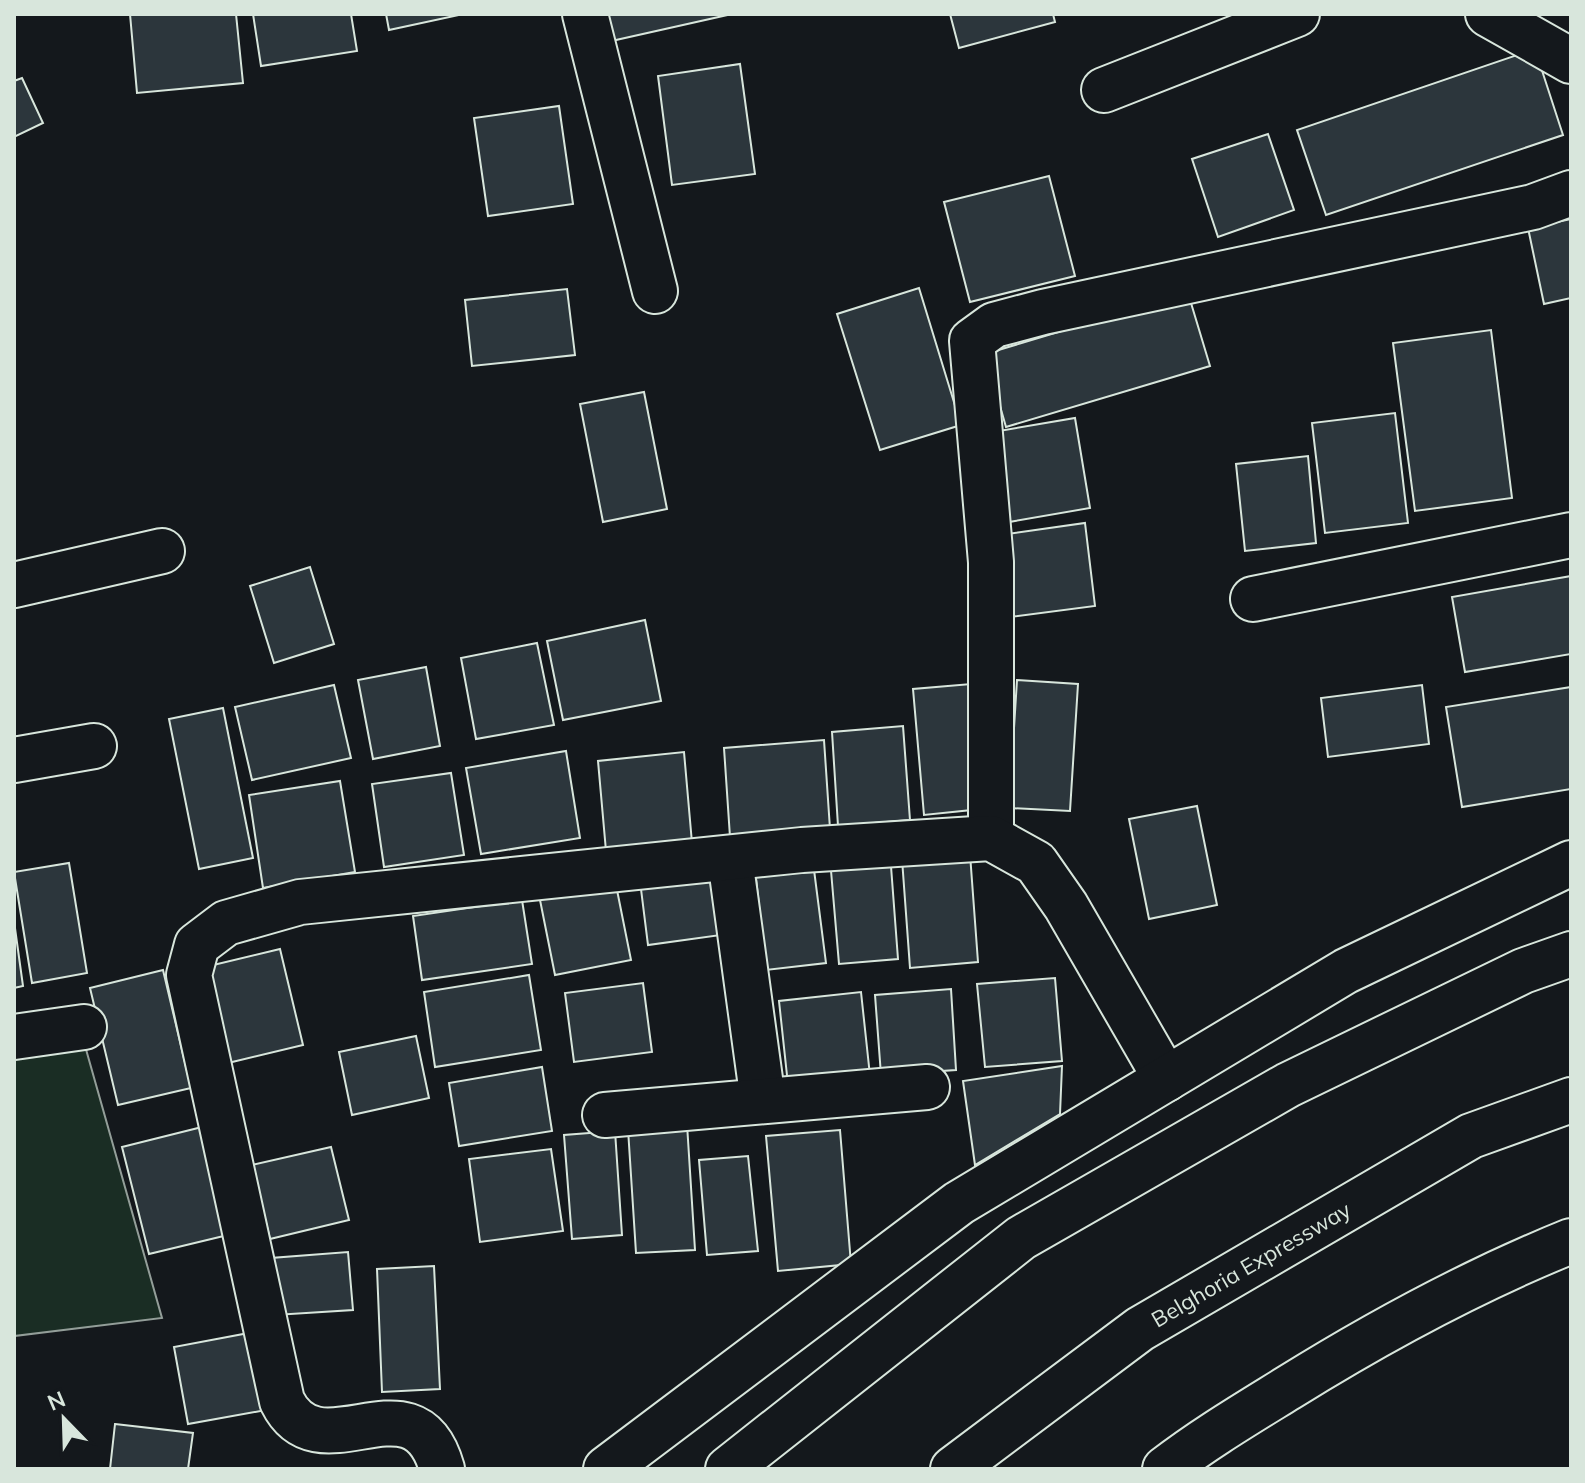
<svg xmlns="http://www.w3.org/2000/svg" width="1585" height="1483" viewBox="0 0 1585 1483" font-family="Mulish,sans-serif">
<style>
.green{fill:#1a2d24;stroke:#939e99;stroke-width:2}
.building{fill:#2c363c;stroke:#d8e6dc;stroke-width:2}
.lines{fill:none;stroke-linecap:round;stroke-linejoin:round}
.minor-casing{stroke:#d8e6dc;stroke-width:48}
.major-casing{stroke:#d8e6dc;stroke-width:48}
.highway-casing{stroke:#d8e6dc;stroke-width:48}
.minor{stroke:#14181c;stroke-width:44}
.major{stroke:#14181c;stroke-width:44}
.highway{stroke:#14181c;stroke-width:44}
.labels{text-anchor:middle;stroke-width:6;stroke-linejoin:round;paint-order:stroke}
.street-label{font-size:22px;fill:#d8e6dc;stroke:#14181c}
</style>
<rect width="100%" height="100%" fill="#14181c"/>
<path class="green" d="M 76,1014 L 162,1318 L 14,1336 L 14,1025 Z"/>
<g class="building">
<path d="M 130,14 L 236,14 L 243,83 L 137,93 Z"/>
<path d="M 253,14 L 351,14 L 357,51 L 261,66 Z"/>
<path d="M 386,14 L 459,14 L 459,15 L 389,30 Z"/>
<path d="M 601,14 L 732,14 L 607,42 Z"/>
<path d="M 950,14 L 1053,14 L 1055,22 L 959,48 Z"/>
<path d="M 1535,49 L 1563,135 L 1326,215 L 1297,130 Z"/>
<path d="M 740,64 L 755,174 L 672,185 L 658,76 Z"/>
<path d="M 22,78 L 43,123 L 14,137 L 14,81 Z"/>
<path d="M 559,106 L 573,204 L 488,216 L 474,118 Z"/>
<path d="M 1268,134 L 1294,210 L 1218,237 L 1192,159 Z"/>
<path d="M 1049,176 L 1075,276 L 970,302 L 944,202 Z"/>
<path d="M 1571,219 L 1571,298 L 1544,304 L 1528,228 Z"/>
<path d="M 919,288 L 961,425 L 880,450 L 837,314 Z"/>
<path d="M 567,289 L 575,355 L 472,366 L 465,300 Z"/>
<path d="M 1188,293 L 1210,366 L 1006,427 L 985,354 Z"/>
<path d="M 1491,330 L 1512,498 L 1415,511 L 1393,343 Z"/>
<path d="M 644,392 L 667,509 L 603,522 L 580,404 Z"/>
<path d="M 1395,413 L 1408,523 L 1325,533 L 1312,423 Z"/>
<path d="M 1075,418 L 1090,508 L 1009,522 L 993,432 Z"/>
<path d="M 1308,456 L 1316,543 L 1245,551 L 1236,464 Z"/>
<path d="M 1085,523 L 1095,606 L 1010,617 L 1000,535 Z"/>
<path d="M 310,567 L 334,644 L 274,663 L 250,586 Z"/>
<path d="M 1571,576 L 1571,654 L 1465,672 L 1452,597 Z"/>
<path d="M 645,620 L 661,701 L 563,720 L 547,641 Z"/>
<path d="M 537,643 L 554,725 L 476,739 L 461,658 Z"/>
<path d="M 426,667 L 440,746 L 373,759 L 358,680 Z"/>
<path d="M 1017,680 L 1078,684 L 1070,811 L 1009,808 Z"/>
<path d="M 971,684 L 981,809 L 924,815 L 913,689 Z"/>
<path d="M 334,685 L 351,758 L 252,780 L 235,707 Z"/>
<path d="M 1422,685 L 1429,744 L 1328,757 L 1321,698 Z"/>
<path d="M 1571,687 L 1571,789 L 1462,807 L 1446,707 Z"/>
<path d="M 223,708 L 253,858 L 199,869 L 169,719 Z"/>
<path d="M 903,726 L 910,820 L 838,826 L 832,732 Z"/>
<path d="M 824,740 L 830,829 L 730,837 L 724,748 Z"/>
<path d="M 566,751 L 580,838 L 481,854 L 466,768 Z"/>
<path d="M 684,752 L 692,843 L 606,851 L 598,761 Z"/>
<path d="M 451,773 L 464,855 L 384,867 L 372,784 Z"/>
<path d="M 340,781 L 355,872 L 263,888 L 249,795 Z"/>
<path d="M 1197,806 L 1217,905 L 1149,919 L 1129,819 Z"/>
<path d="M 890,853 L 898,959 L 839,964 L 830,859 Z"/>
<path d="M 970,854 L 978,962 L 910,968 L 902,859 Z"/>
<path d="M 813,862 L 826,963 L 766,970 L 755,869 Z"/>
<path d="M 69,863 L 87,973 L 32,983 L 14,872 Z"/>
<path d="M 713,872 L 721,935 L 648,945 L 640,881 Z"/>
<path d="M 615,880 L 631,960 L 555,975 L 539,895 Z"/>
<path d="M 522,900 L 532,964 L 422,980 L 413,916 Z"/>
<path d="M 14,921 L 23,986 L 14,988 Z"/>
<path d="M 280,949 L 303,1045 L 228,1063 L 205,967 Z"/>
<path d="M 163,970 L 191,1088 L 118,1105 L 90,988 Z"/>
<path d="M 529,975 L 541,1050 L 435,1067 L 424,992 Z"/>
<path d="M 1055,978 L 1062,1061 L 985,1067 L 977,984 Z"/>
<path d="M 643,983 L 652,1052 L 574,1062 L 565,993 Z"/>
<path d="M 951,989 L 956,1070 L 881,1075 L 875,995 Z"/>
<path d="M 861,992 L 871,1085 L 789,1094 L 779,1001 Z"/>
<path d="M 416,1036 L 429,1098 L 352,1115 L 339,1052 Z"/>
<path d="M 1062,1066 L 1060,1114 L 975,1165 L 963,1081 Z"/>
<path d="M 542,1067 L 552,1131 L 459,1146 L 449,1083 Z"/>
<path d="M 687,1124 L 695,1250 L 636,1253 L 628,1129 Z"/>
<path d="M 206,1126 L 232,1234 L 149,1254 L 122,1147 Z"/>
<path d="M 840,1130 L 851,1264 L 778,1271 L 766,1136 Z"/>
<path d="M 615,1131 L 622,1235 L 572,1239 L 564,1135 Z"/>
<path d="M 331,1147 L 349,1220 L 270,1239 L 252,1165 Z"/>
<path d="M 551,1149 L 563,1231 L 480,1242 L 469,1159 Z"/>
<path d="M 748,1156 L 758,1251 L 707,1255 L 699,1160 Z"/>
<path d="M 348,1252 L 353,1310 L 275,1315 L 271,1258 Z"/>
<path d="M 434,1266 L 440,1389 L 382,1392 L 377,1269 Z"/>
<path d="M 254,1332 L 266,1410 L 188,1424 L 174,1347 Z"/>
<path d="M 115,1424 L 193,1433 L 188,1469 L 110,1469 Z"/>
</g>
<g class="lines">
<defs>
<g id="minor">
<path d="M 585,14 L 655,291"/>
<path d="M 1488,14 L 1571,61"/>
<path d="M 1104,90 L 1297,14"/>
<path d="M 14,585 L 162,551"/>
<path d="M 1253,599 L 1571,535"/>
<path d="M 14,760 L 94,746"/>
<path d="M 991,838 L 991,562 L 972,341 L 994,325 L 1043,312 L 1533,207 L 1571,193"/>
<path d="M 730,859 L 763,1101"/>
<path d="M 14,1037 L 84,1027"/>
<path d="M 605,1115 L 927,1087"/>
<path d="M 442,1469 C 414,1368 320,1478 282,1401 L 189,975 L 197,945 L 226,923 L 300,902 L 802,850 L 991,838 L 1036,863 L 1066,906 L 1166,1079"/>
<path d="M 606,1469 L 959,1203 L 1346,971 L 1571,863"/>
</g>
<path id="major" d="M 728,1469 L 1021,1238 L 1288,1085 L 1523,971 L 1571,954"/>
<g id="highway">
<path id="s1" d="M 953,1469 L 1140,1329 L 1471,1136 L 1571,1100"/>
<path d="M 1165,1469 C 1204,1439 1246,1414 1288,1388 C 1378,1332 1472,1281 1571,1241"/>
</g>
</defs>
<use href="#minor" class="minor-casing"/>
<use href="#major" class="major-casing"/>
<use href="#highway" class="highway-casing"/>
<use href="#minor" class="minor"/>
<use href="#major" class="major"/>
<use href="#highway" class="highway"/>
</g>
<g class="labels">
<g class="street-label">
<text dy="8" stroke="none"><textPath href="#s1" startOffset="362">Belghoria Expressway</textPath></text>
</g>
</g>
<rect width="1585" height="1483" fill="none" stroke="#d8e6dc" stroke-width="32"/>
<g transform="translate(64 1419) rotate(337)" stroke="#14181c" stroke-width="6" paint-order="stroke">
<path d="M0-6L14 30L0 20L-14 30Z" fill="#d8e6dc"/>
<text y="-12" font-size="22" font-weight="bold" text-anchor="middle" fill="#d8e6dc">N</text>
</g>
</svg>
